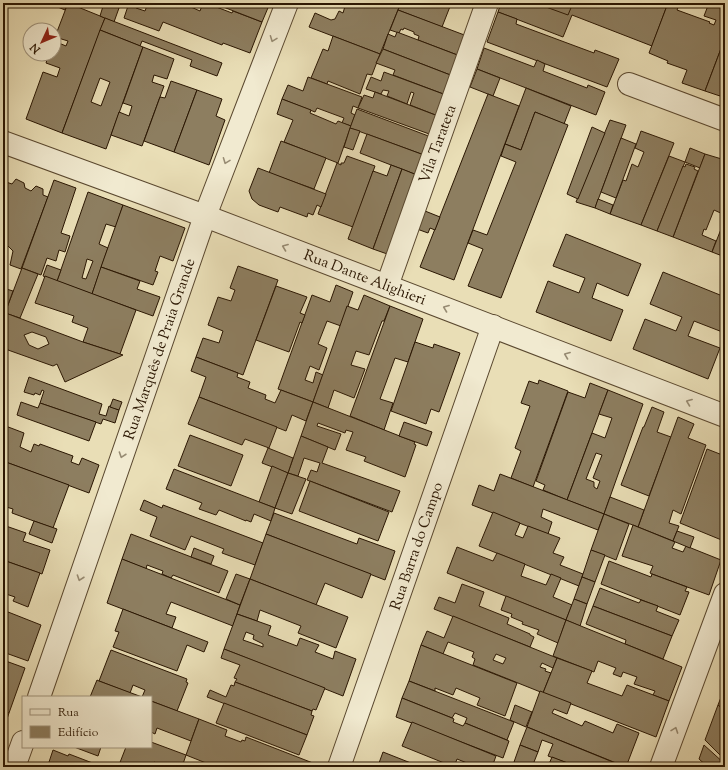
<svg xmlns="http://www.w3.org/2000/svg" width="728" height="770" viewBox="0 0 728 770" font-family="'Sorts Mill Goudy',serif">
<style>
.building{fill:#8d7e60;stroke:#2a1602;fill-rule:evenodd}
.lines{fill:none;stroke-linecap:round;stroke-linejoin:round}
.street-casing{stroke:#5a482f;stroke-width:24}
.street{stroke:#f1ead0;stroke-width:22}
.oneway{stroke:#978b73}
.labels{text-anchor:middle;stroke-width:3.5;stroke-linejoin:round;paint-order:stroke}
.street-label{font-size:15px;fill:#2a1602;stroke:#f1ead0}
</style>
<rect width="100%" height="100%" fill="#e9deb6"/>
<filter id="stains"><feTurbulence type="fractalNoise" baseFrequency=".005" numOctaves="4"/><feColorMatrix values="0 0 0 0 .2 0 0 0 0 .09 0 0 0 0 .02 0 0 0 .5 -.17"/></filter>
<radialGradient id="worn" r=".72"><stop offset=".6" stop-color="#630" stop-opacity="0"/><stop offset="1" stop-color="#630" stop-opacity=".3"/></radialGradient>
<g class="building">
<path d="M 48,3 L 68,3 L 65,10 Z"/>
<path d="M 68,3 L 105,18 L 62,133 L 26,119 L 43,72 L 57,77 L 60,68 L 46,63 L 49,54 L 54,54 L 54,41 L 66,46 L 68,41 L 55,37 Z"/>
<path d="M 104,3 L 119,8 L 114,22 L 100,16 Z"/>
<path d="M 129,3 L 138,3 L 136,8 L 145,11 L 148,3 L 193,3 L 191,7 L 200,11 L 203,3 L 206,3 L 232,13 L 233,11 L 262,22 L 250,53 L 223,43 L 222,45 L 163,22 L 159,31 L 124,18 Z"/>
<path d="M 213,3 L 270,3 L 262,22 Z"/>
<path d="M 346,3 L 365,3 L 369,4 L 369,3 L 394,3 L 400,5 L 380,54 L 309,27 L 315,13 L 331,20 L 335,19 L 339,11 L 343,13 Z"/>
<path d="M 401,3 L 450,3 L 451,4 L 442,27 L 398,10 Z"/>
<path d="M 501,3 L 668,3 L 652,46 L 572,15 L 563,37 L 498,12 Z"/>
<path d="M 535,3 L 573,3 L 568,15 Z"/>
<path d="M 668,3 L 680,3 L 677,10 L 710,22 L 709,23 L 714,25 L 716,20 L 704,16 L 709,3 L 715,3 L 725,6 L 725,38 L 705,91 L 682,83 L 687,70 L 667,63 L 668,61 L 649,53 Z"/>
<path d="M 398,10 L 467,36 L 460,56 L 418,40 L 419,36 L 414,34 L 414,32 L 404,28 L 403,30 L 401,29 L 399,33 L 390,30 Z"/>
<path d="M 498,12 L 517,19 L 516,24 L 594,53 L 595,50 L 619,59 L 607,87 L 487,42 Z"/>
<path d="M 105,18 L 222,63 L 217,76 L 190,66 L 192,60 L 142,41 L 140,46 L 100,30 Z"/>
<path d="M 100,30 L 143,47 L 106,149 L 62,133 ZM 100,78 L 110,82 L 101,106 L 91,102 Z"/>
<path d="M 397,32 L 460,56 L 453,76 L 383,49 L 388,34 L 395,37 Z"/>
<path d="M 333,36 L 380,54 L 372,75 L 367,74 L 360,94 L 328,81 L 327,84 L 311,78 L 323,49 L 328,51 Z"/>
<path d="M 725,38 L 725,84 L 720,96 L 705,91 Z"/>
<path d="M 143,47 L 174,59 L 167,79 L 154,75 L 152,82 L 164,86 L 142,146 L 111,135 L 119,112 L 129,116 L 132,106 L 123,103 Z"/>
<path d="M 484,48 L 534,67 L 537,60 L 545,64 L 543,71 L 587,88 L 588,85 L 605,92 L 596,115 L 477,69 Z"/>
<path d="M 383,49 L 453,76 L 446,95 L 393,75 L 395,70 L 376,63 Z"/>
<path d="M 477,69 L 500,78 L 493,96 L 470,87 Z"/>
<path d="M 384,72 L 446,95 L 438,116 L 410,105 L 414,93 L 411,92 L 407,104 L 387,96 L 389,91 L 383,90 L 381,94 L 366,89 L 371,77 L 381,81 Z"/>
<path d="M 308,77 L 362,97 L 358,108 L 353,106 L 351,113 L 355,115 L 351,126 L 342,123 L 344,118 L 317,108 L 315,112 L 282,99 L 288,85 L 303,91 Z"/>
<path d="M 171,81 L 197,90 L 174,152 L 144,141 L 160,97 L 165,98 Z"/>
<path d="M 526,88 L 571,106 L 564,124 L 535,112 L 521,150 L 505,144 Z"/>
<path d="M 197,90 L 222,99 L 216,116 L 225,120 L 209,165 L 174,152 Z"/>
<path d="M 375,92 L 438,116 L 432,135 L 358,108 L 364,95 L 373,98 Z"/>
<path d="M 488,94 L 519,106 L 454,280 L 420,267 Z"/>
<path d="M 282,99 L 311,110 L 310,113 L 336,124 L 338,121 L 351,126 L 338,163 L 284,142 L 293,120 L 277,114 Z"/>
<path d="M 357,109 L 431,137 L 424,155 L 350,128 Z"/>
<path d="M 535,112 L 568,125 L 501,298 L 468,286 L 483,249 L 468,243 L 473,230 L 487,235 L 516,162 L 501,156 L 505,144 L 521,150 Z"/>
<path d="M 610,120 L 626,125 L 595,208 L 576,202 Z"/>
<path d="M 592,127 L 605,133 L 578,199 L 567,194 Z"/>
<path d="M 350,128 L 360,131 L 353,150 L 344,147 Z"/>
<path d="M 641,131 L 674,143 L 641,225 L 610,214 L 623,180 L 626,181 L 632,164 L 638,167 L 644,152 L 635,148 Z"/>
<path d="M 367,134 L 424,155 L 417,175 L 360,153 Z"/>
<path d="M 621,138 L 636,144 L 616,198 L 601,192 Z"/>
<path d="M 281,141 L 326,158 L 314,189 L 269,173 Z"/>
<path d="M 690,148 L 705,154 L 700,168 L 685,162 Z"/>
<path d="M 705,154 L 725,160 L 725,215 L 714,210 L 706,230 L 704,229 L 702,235 L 716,241 L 712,252 L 673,237 Z"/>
<path d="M 347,156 L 375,166 L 353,227 L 318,214 L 337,163 L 341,165 L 341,163 L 344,163 Z"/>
<path d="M 669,156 L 685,162 L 657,231 L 641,225 Z"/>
<path d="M 686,164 L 695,167 L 694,169 L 698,171 L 673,237 L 657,231 L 683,166 L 685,167 Z"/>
<path d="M 391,165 L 402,169 L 373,249 L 348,239 L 373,171 L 387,176 Z"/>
<path d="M 258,168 L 326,194 L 321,207 L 317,205 L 313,215 L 308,213 L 307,217 L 280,207 L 278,212 L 259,205 L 252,199 L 249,191 Z"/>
<path d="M 402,169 L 417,175 L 393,256 L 373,249 Z"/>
<path d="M 16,179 L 24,183 L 25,188 L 31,191 L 36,186 L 43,189 L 43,195 L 48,197 L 21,269 L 10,265 L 13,251 L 8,246 L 3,259 L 3,205 L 5,201 L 3,200 L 3,181 L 12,184 Z"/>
<path d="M 54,180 L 76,188 L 61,233 L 70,236 L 65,252 L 59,250 L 56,261 L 47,258 L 41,275 L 22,268 Z"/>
<path d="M 88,192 L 123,205 L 116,227 L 106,224 L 99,244 L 108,248 L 92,294 L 57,281 ZM 87,259 L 93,261 L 86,279 L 82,278 Z"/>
<path d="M 598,199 L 613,205 L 610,214 L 595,208 Z"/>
<path d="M 123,205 L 185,228 L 173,261 L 160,256 L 155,271 L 158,272 L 153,285 L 101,267 Z"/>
<path d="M 425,211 L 440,217 L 435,230 L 430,228 L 428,233 L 417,229 Z"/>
<path d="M 725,219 L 725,257 L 712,252 Z"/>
<path d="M 566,234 L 641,264 L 628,296 L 597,283 L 592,298 L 623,310 L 611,341 L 536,312 L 548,281 L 579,293 L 585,278 L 553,266 Z"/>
<path d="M 47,265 L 61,270 L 57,281 L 43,276 Z"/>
<path d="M 238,266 L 278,280 L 243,375 L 196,357 L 203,338 L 219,343 L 223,331 L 208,325 L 218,297 L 231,301 L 235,290 L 230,288 Z"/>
<path d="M 101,267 L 140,281 L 137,289 L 160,297 L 153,316 L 92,294 Z"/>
<path d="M 22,268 L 38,274 L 20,318 L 5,313 Z"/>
<path d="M 663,272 L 725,297 L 725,333 L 694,321 L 688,336 L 720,348 L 708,379 L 633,349 L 645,319 L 676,331 L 682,317 L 650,304 Z"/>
<path d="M 45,276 L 136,310 L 120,354 L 83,342 L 88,328 L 72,322 L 74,316 L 35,303 Z"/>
<path d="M 336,285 L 353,292 L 341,326 L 327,321 L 318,344 L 327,348 L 319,370 L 310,366 L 305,380 L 313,383 L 316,372 L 323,375 L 313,402 L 278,389 L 312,295 L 330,302 Z"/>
<path d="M 276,286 L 307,297 L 300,313 L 305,315 L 302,323 L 300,322 L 289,352 L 256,340 Z"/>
<path d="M 3,288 L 13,291 L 5,313 L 3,312 Z"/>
<path d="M 364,295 L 390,306 L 384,321 L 382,321 L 369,355 L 356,351 L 351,365 L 365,369 L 354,398 L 334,390 L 328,408 L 313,402 L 347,306 L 358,310 Z"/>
<path d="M 390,306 L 423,319 L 408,362 L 395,358 L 380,399 L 393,403 L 384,430 L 350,416 Z"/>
<path d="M 3,312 L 83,342 L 123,355 L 65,382 L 57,364 L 53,366 L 8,350 L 6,346 L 3,348 ZM 32,332 L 46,337 L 49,344 L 38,349 L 29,345 L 24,335 Z"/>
<path d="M 415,342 L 433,348 L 434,344 L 460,353 L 439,412 L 431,409 L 426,424 L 391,411 Z"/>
<path d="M 196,357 L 238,373 L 237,377 L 250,382 L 248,388 L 266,395 L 265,399 L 275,403 L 281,390 L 313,402 L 306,421 L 292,415 L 286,431 L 199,397 L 206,377 L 191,371 Z"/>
<path d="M 29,377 L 102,404 L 99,414 L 106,416 L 109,406 L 119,410 L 115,423 L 103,419 L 101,424 L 40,403 L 44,391 L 42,390 L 40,395 L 35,393 L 34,395 L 24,392 Z"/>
<path d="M 539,380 L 568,391 L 533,487 L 511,478 L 521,451 L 515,448 L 530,406 L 521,403 L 529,381 L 538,384 Z"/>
<path d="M 590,383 L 608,390 L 567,500 L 543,490 L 545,485 L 536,481 L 568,392 L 585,398 Z"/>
<path d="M 608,390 L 643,404 L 604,514 L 567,500 L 592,433 L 605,438 L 612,418 L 599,414 ZM 596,453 L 602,455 L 593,478 L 600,481 L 597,489 L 594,487 L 594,482 L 586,479 Z"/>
<path d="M 199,397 L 277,427 L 269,448 L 245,439 L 242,445 L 188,424 Z"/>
<path d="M 113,399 L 122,402 L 119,410 L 110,407 Z"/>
<path d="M 21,402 L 38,408 L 40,403 L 96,422 L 89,441 L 17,415 Z"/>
<path d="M 313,402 L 415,442 L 414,444 L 416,445 L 405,477 L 364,461 L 366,457 L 346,450 L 353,432 L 346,430 L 345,433 L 318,423 L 317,426 L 341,434 L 335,450 L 301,436 Z"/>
<path d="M 652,407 L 664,412 L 657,432 L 671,437 L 649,496 L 621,485 L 643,427 L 644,427 Z"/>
<path d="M 678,417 L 694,424 L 688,438 L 706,445 L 681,514 L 673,510 L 669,523 L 679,526 L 673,541 L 638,527 Z"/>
<path d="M 404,422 L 432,432 L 427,446 L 399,436 Z"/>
<path d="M 3,425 L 24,433 L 20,447 L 31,452 L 34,444 L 39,446 L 40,444 L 73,456 L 71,462 L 79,465 L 82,458 L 99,465 L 89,493 L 3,461 Z"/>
<path d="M 190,435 L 243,455 L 231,486 L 178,466 Z"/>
<path d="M 301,436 L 328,447 L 322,463 L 400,491 L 392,512 L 307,480 L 311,470 L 317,472 L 320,463 L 304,458 L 298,476 L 288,473 Z"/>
<path d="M 268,448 L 293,458 L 288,473 L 262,463 Z"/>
<path d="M 707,449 L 725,456 L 724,541 L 680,523 Z"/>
<path d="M 3,461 L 69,485 L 53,528 L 12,513 L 13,509 L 3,506 Z"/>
<path d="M 272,466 L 288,473 L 275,508 L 259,502 Z"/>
<path d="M 174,469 L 275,508 L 271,521 L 254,514 L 251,522 L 246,520 L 246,521 L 219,510 L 216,515 L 199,509 L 202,503 L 166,489 Z"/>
<path d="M 288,473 L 306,479 L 292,514 L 275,508 Z"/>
<path d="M 500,474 L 604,514 L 598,530 L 543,509 L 541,517 L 552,522 L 548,534 L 472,505 L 479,485 L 494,491 Z"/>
<path d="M 310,481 L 389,512 L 378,541 L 299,511 Z"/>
<path d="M 610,497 L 644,510 L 638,527 L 604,514 Z"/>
<path d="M 144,500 L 162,508 L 163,505 L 263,543 L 255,565 L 222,553 L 224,549 L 191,536 L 185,550 L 150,536 L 157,517 L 140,510 Z"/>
<path d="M 493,512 L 520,523 L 515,535 L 523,538 L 528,526 L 560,538 L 553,553 L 564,557 L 560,565 L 583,574 L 579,586 L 479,546 Z"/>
<path d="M 274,513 L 357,544 L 359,538 L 395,551 L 385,580 L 266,534 Z"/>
<path d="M 604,514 L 629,524 L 616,560 L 591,550 Z"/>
<path d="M 34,521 L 57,529 L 52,543 L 29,534 Z"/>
<path d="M 3,525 L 26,533 L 23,541 L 50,550 L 42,574 L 3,560 Z"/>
<path d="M 633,525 L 675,542 L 672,548 L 683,552 L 686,546 L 721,560 L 709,595 L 652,574 L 650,573 L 653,566 L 622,556 Z"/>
<path d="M 677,531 L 694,537 L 690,548 L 673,541 Z"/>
<path d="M 131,534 L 228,571 L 219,593 L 173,575 L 171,578 L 162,574 L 163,571 L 147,565 L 146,569 L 122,559 Z"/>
<path d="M 266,534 L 371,574 L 362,598 L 325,583 L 316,605 L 250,579 Z"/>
<path d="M 457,547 L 493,561 L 497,553 L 525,564 L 521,576 L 546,585 L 551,574 L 561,578 L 553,597 L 572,605 L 566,620 L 447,573 Z"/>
<path d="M 194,548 L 214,556 L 211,564 L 191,557 Z"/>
<path d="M 591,550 L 605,555 L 595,582 L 582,577 Z"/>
<path d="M 122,559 L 240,605 L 233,626 L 171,602 L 166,614 L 176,617 L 172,628 L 107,603 Z"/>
<path d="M 3,560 L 40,573 L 28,607 L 13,601 L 15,597 L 3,593 Z"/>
<path d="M 609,561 L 651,577 L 652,574 L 687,587 L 685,591 L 689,592 L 680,615 L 601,584 Z"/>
<path d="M 236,574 L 250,579 L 240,605 L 226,599 Z"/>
<path d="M 582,577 L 595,582 L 587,604 L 574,599 Z"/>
<path d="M 250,579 L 348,617 L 336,648 L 298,633 L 301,626 L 260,610 L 257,621 L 237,614 Z"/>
<path d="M 462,584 L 484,592 L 479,606 L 509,618 L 507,624 L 530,634 L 530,635 L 534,637 L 530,647 L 434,609 L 439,597 L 455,603 Z"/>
<path d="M 600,588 L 639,603 L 641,600 L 658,606 L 656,611 L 679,620 L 672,636 L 593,606 Z"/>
<path d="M 506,596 L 566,620 L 558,643 L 537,634 L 539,630 L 522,624 L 523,622 L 511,617 L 512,614 L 501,610 Z"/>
<path d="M 574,599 L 587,604 L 580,626 L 566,620 Z"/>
<path d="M 593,606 L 672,636 L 663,659 L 625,644 L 626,640 L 586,624 Z"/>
<path d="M 123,609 L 208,642 L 204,652 L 187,645 L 177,671 L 113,647 L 119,632 L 115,631 Z"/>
<path d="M 3,610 L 41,625 L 28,661 L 3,652 Z"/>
<path d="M 237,614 L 271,626 L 268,635 L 297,646 L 300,638 L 319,645 L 315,652 L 333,659 L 335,651 L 356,659 L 343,696 L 224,649 ZM 246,632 L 254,635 L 253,639 L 263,644 L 263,647 L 243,640 Z"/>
<path d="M 453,616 L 557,658 L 553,668 L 542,663 L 540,667 L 546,669 L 545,671 L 551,673 L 543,693 L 473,665 L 475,659 L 472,657 L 474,652 L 448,642 L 443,654 L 421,645 L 427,631 L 444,638 ZM 496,654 L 506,658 L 503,664 L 493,660 Z"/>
<path d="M 566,620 L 682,667 L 669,701 L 653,695 L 655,691 L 634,684 L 637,677 L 623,672 L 621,677 L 613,674 L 616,668 L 598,661 L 594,672 L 553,656 Z"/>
<path d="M 421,645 L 517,683 L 505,716 L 477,705 L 480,698 L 456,688 L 453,695 L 435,688 L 435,691 L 409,681 Z"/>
<path d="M 224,649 L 325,688 L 316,710 L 313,709 L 312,711 L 235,682 L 237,679 L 234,678 L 240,665 L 221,658 Z"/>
<path d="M 111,650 L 187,679 L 186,682 L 188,683 L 177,711 L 151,701 L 151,697 L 142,697 L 145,690 L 133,685 L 130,693 L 99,681 Z"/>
<path d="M 557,658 L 592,671 L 587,683 L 622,696 L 627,685 L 669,701 L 656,737 L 543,693 Z"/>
<path d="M 3,660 L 25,668 L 9,713 L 3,711 Z"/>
<path d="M 97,680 L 99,681 L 142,697 L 90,697 Z"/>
<path d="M 409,681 L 514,722 L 507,740 L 465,723 L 467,718 L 455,713 L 452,718 L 402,698 Z"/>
<path d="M 235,682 L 312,711 L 311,715 L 314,716 L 307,735 L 207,697 L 210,690 L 226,697 L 231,685 L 234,686 Z"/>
<path d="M 725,687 L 725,711 L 718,705 Z"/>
<path d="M 540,691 L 571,703 L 567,714 L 554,709 L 552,713 L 582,726 L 585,721 L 613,733 L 617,724 L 639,733 L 626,767 L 527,727 Z"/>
<path d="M 402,698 L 452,718 L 454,719 L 453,722 L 463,726 L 465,723 L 509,741 L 503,758 L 396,717 Z"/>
<path d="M 151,701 L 199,719 L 191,741 L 157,728 L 155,734 L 151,732 Z"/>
<path d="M 224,703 L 307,735 L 299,755 L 216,723 Z"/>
<path d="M 515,705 L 532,712 L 526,727 L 510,720 Z"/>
<path d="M 718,705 L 725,711 L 725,760 L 705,740 Z"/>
<path d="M 3,711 L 9,713 L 3,731 Z"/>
<path d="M 199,719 L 227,730 L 225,736 L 241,742 L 242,740 L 245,741 L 246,737 L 318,765 L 317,767 L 216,767 L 186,755 Z"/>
<path d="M 412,722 L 496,756 L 492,767 L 465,767 L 467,763 L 457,759 L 454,767 L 402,746 Z"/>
<path d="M 527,727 L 625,767 L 578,767 L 548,756 L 553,744 L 542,740 L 538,752 L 520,745 Z"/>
<path d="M 151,742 L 186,755 L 182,767 L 164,767 L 154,762 L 152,767 L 124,767 L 119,765 L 126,747 L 151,747 Z"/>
<path d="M 520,745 L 538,752 L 532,767 L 525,767 L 514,762 Z"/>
<path d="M 704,745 L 725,764 L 722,767 L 708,767 L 699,759 Z"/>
<path d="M 74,747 L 101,747 L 98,756 Z"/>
<path d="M 53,750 L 68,756 L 69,754 L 103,767 L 54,767 L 48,765 Z"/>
<path d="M 383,752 L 421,767 L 384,767 L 379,763 Z"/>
<path d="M 552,757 L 578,767 L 557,767 L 549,764 Z"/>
</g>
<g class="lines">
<defs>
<g id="street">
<path d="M 629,84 L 725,120"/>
<path d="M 3,142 L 205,216 L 725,416"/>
<path d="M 387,286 L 487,3"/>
<path d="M 39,697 L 205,216 L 287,3"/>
<path d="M 14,767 L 23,742"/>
<path d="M 339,767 L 493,326"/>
<path d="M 661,767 L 725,594"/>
</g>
</defs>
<use href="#street" class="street-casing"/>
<use href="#street" class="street"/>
</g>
<defs><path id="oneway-chevron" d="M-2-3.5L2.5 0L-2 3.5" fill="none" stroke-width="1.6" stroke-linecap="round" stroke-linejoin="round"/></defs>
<g class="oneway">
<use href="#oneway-chevron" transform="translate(273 39) rotate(111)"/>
<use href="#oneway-chevron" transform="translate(226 161) rotate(111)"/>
<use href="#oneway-chevron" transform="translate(285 247) rotate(-159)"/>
<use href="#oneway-chevron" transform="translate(446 308) rotate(-159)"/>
<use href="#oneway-chevron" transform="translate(567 355) rotate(-159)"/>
<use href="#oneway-chevron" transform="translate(689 402) rotate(-159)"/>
<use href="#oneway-chevron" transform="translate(122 455) rotate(109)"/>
<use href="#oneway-chevron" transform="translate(80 578) rotate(109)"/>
<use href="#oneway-chevron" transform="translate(675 730) rotate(-70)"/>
</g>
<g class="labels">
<g class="street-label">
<text transform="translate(437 144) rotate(-70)" y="5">Vila Tarateta</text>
<text transform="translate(365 277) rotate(21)" y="5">Rua Dante Alighieri</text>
<text transform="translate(159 349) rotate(-71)" y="5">Rua Marquês de Praia Grande</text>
<text transform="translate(416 546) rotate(-71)" y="5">Rua Barra do Campo</text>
</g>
</g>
<rect width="728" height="770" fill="none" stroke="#e9deb6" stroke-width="16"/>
<rect x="4" y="4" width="720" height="762" fill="none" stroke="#2a1602" stroke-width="2"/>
<rect x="8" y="8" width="712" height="754" fill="none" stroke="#2a1602"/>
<rect x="22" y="696" width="130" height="52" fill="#f1ead0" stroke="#a1957e"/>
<rect x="30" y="709" width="20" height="6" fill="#f1ead0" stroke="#a1957e"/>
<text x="58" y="716" font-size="12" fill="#2a1602">Rua</text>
<rect x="30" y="726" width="20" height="12" fill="#8d7e60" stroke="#a1957e"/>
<text x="58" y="736" font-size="12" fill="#2a1602">Edifício</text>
<g transform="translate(42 42) rotate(226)"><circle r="19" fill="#f1ead0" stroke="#a1957e"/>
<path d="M0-3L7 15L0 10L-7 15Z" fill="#8f2418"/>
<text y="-6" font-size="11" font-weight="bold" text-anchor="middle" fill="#2a1602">N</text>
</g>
<rect width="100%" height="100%" filter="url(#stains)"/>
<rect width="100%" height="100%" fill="url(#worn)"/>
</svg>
